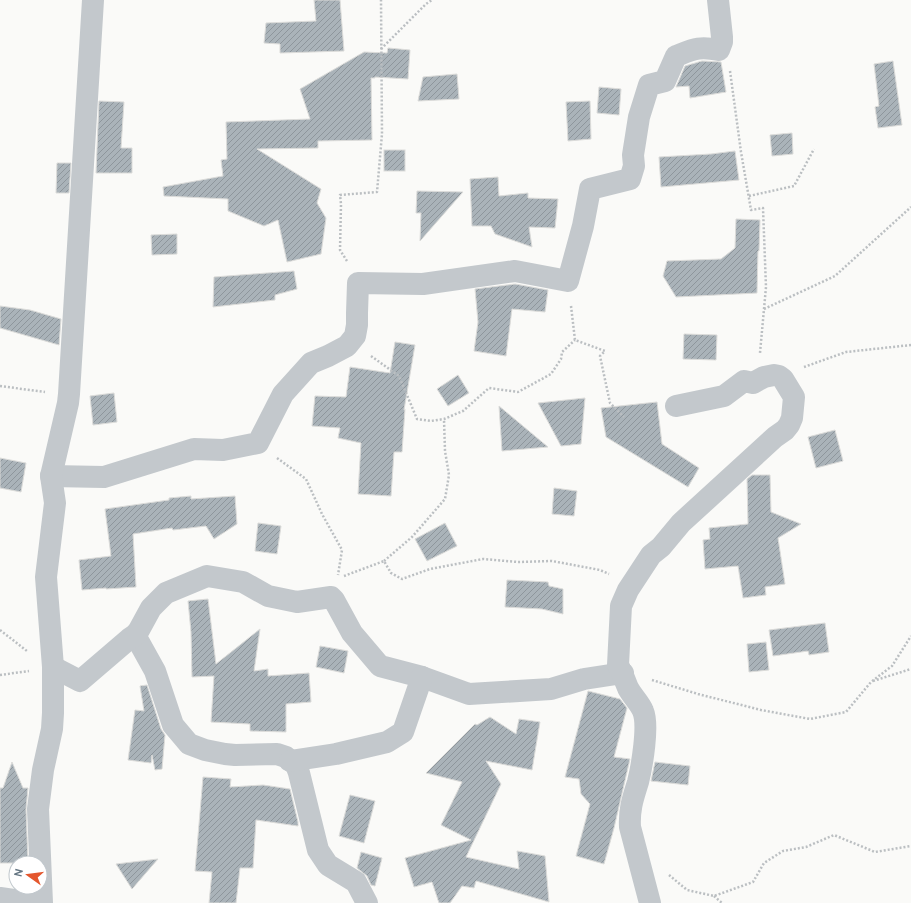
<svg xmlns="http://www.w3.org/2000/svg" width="911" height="903" viewBox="0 0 911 903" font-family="Overpass,sans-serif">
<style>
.building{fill:url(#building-hatch);stroke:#dcdcda}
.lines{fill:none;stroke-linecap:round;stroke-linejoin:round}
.path{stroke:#bbbfc2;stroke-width:2.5;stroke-dasharray:2 2;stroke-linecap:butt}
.minor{stroke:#c3c8cc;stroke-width:22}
</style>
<defs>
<pattern id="building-hatch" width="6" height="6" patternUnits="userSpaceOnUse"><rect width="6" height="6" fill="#aab3b9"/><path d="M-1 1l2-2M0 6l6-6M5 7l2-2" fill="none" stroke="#8e969c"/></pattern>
</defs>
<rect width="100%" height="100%" fill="#fafaf8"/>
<g class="building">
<path d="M 314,0 L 340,0 L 344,51 L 280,53 L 280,44 L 264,43 L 266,23 L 316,21 Z"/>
<path d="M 388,48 L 410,50 L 408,79 L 375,77 L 375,78 L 371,78 L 372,140 L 318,141 L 318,148 L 257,149 L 321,189 L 317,203 L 326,218 L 321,254 L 287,262 L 278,220 L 264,226 L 228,211 L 228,199 L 164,196 L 163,187 L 223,176 L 221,160 L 227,159 L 226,122 L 310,119 L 300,89 L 364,52 L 387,53 Z"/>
<path d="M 702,61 L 721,62 L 726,92 L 690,98 L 689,86 L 676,87 L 685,66 Z"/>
<path d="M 893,61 L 902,125 L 878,128 L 875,107 L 879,106 L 874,64 Z"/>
<path d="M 457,74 L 459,99 L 418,101 L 423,77 Z"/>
<path d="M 599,87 L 621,89 L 619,115 L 597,113 Z"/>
<path d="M 99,101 L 124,102 L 121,148 L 132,148 L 132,173 L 96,173 Z"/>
<path d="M 590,101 L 591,139 L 568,141 L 566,102 Z"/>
<path d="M 792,133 L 793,154 L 772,156 L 770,135 Z"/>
<rect x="384" y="150" width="21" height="21"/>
<path d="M 735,151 L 739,180 L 661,187 L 659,157 L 711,154 Z"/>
<path d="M 57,163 L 71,163 L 69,193 L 56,193 Z"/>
<path d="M 498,177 L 499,196 L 528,193 L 528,198 L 558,199 L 555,228 L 529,227 L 532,247 L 495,234 L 491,226 L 472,226 L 470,179 Z"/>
<path d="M 417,191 L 463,192 L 420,241 L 421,213 L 416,213 Z"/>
<path d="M 736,219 L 760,220 L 759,251 L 758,251 L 757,293 L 676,297 L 663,276 L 667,261 L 721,259 L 735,248 Z"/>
<path d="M 177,234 L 177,254 L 152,255 L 151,235 Z"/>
<path d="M 294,271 L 297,289 L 275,295 L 275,300 L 213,307 L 214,277 Z"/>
<path d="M 515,284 L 548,290 L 545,312 L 512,309 L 506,356 L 474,351 L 478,322 L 475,289 Z"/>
<path d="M 0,306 L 30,310 L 61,319 L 59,345 L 0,328 Z"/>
<path d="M 684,334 L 717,335 L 716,360 L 683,359 Z"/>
<path d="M 395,342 L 415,345 L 404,410 L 405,409 L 402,452 L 394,452 L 391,496 L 358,494 L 361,443 L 338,438 L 340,428 L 312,426 L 315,396 L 346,397 L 350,367 L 390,373 Z"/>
<path d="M 458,375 L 469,393 L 448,406 L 437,389 Z"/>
<path d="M 114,393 L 117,422 L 93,425 L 90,396 Z"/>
<path d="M 585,398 L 581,444 L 561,446 L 538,403 Z"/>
<path d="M 657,402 L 662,444 L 699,468 L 688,487 L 606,437 L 601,408 Z"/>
<path d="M 499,406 L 548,447 L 502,451 Z"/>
<path d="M 835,430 L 843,461 L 816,468 L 808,437 Z"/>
<path d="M 0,458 L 26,463 L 21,492 L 0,488 Z"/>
<path d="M 752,475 L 770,475 L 771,512 L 801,524 L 778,538 L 785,584 L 765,587 L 766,595 L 743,598 L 738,566 L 705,569 L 703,540 L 710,539 L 709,528 L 748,524 L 747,479 Z"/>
<path d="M 554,488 L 577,491 L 574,516 L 552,514 Z"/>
<path d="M 191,496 L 191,499 L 235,496 L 237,524 L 214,539 L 206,526 L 173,530 L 172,528 L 133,534 L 136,587 L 106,589 L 106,588 L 82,590 L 79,560 L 111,556 L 105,509 L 169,500 L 169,498 Z"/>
<path d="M 258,523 L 281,526 L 277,554 L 255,551 Z"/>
<path d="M 445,523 L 457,546 L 427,561 L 415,539 Z"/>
<path d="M 507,580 L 548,582 L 549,586 L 563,589 L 563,614 L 542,609 L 505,607 Z"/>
<path d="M 208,599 L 216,664 L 260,629 L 254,671 L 268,669 L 268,676 L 309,673 L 311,702 L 286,704 L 286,732 L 250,731 L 250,724 L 211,722 L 214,676 L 192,677 L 191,632 L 188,601 Z"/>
<path d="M 825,623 L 829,652 L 809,655 L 808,651 L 773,656 L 769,630 Z"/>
<path d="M 766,642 L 769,670 L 749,672 L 747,644 Z"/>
<path d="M 320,646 L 348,651 L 344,673 L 316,667 Z"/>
<path d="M 147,685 L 161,729 L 165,735 L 162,769 L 155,770 L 152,755 L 151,763 L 128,760 L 135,710 L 144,711 L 140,686 Z"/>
<path d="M 588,691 L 620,699 L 627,708 L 614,757 L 630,759 L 614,828 L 604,864 L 576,856 L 590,804 L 581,794 L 579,779 L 565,777 Z"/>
<path d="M 490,717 L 516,734 L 519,719 L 540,722 L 532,770 L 486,761 L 501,784 L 466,857 L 519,869 L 517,851 L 545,856 L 549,902 L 476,881 L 474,888 L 462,886 L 450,903 L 439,903 L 432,882 L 414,887 L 405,858 L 471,840 L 441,825 L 462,782 L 426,773 L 475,724 L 477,725 Z"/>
<path d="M 12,762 L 23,788 L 28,788 L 26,809 L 28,863 L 0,863 L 0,788 L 3,788 Z"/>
<path d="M 655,762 L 690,766 L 688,785 L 651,781 Z"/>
<path d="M 203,777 L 231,779 L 230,787 L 263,785 L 290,789 L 298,822 L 298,826 L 256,820 L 253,868 L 240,868 L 236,903 L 209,903 L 212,872 L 195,871 Z"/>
<path d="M 350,795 L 375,801 L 364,843 L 339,836 Z"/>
<path d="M 361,852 L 382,858 L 375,886 L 371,885 L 367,876 L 357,868 Z"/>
<path d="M 158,859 L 132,889 L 116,864 Z"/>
</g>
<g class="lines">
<g class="path">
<path d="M 381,49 L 426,4 L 432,0"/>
<path d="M 730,71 L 741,152 L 751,210 L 763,208 L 766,287 L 760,353"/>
<path d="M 749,196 L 794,186 L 814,149"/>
<path d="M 347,261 L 340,250 L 341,204 L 340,195 L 377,192 L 382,134 L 381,0"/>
<path d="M 571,306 L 575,340 L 605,351 L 600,356 L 610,403 L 624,417"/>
<path d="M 764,309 L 835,276 L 911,207"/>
<path d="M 371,356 L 399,376 L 417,419 L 431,421 L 444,419 L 463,411 L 489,388 L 518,392 L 551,374 L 561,359 L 562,352 L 575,340"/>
<path d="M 804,367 L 846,352 L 911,345"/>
<path d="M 0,386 L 45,392"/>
<path d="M 277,458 L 306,479 L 322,514 L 342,550 L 338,575"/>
<path d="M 384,561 L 412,537 L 445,499 L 449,475 L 445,451 L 444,419"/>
<path d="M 344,576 L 384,561 L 391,573 L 402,579 L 430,569 L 483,559 L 518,562 L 552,561 L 600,570 L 609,574"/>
<path d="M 0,630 L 27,651"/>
<path d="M 0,675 L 29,671"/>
<path d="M 652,680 L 698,694 L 761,710 L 810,719 L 846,712 L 871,682 L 892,666 L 911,636"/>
<path d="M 873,681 L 911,669"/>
<path d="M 669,875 L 687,890 L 714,896 L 753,882 L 764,863 L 783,851 L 806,847 L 834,835 L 875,852 L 911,846"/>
<path d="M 714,896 L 722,903"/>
</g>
<g class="minor">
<path d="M 51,476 L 104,477 L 194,449 L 223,450 L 258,443 L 283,394 L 311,363 L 328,356 L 347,346 L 355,336 L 357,325 L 357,313 L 358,283 L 423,284 L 515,271 L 568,281 L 583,226 L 590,189 L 630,179 L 634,166 L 633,155 L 639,117 L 649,85 L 665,81 L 676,56 C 694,49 699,46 719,50 L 722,42 L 722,37 L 718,0"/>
<path d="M 135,635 L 155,671 L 173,725 L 189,744 L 205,750 L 225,754 L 235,755 L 277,754 L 286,757 L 296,765 L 299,773 L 318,850 L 328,865 L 356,882 L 367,903"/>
<path d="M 53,667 L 80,681 L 129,639 L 135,635 L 139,630 L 151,608 L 166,593 L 207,576 L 243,582 L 268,596 L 297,602 L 331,597 L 334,600 L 352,633 L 380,666 L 422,677 L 469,694 L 551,689 L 584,679 L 623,673"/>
<path d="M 290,761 L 336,754 L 387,742 L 403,732 L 422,677"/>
<path d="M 0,898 L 34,903"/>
<path d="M 42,903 L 38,809 L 43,770 L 52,729 L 53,713 L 53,667 L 46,577 L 55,503 L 51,476 L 68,403 L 69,394 L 93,0"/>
<path d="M 650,903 L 630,827 C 629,809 633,798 638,782 C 642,766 649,725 643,711 C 640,703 632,696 628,688 C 625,680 622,673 618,665 L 621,606 L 628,590 L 651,555 L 661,547 L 681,523 L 775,437 L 785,430 L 789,425 L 792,418 L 794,397 L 783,379 L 779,376 L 774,375 L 764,377 L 753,383 L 744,381 L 724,396 L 676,406"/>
</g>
</g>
<g transform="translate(28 875) rotate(284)"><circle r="19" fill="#ffffff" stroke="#c1c8cd"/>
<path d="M0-3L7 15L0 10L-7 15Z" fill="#e4572e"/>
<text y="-6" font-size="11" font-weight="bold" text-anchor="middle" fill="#657683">N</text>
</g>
</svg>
